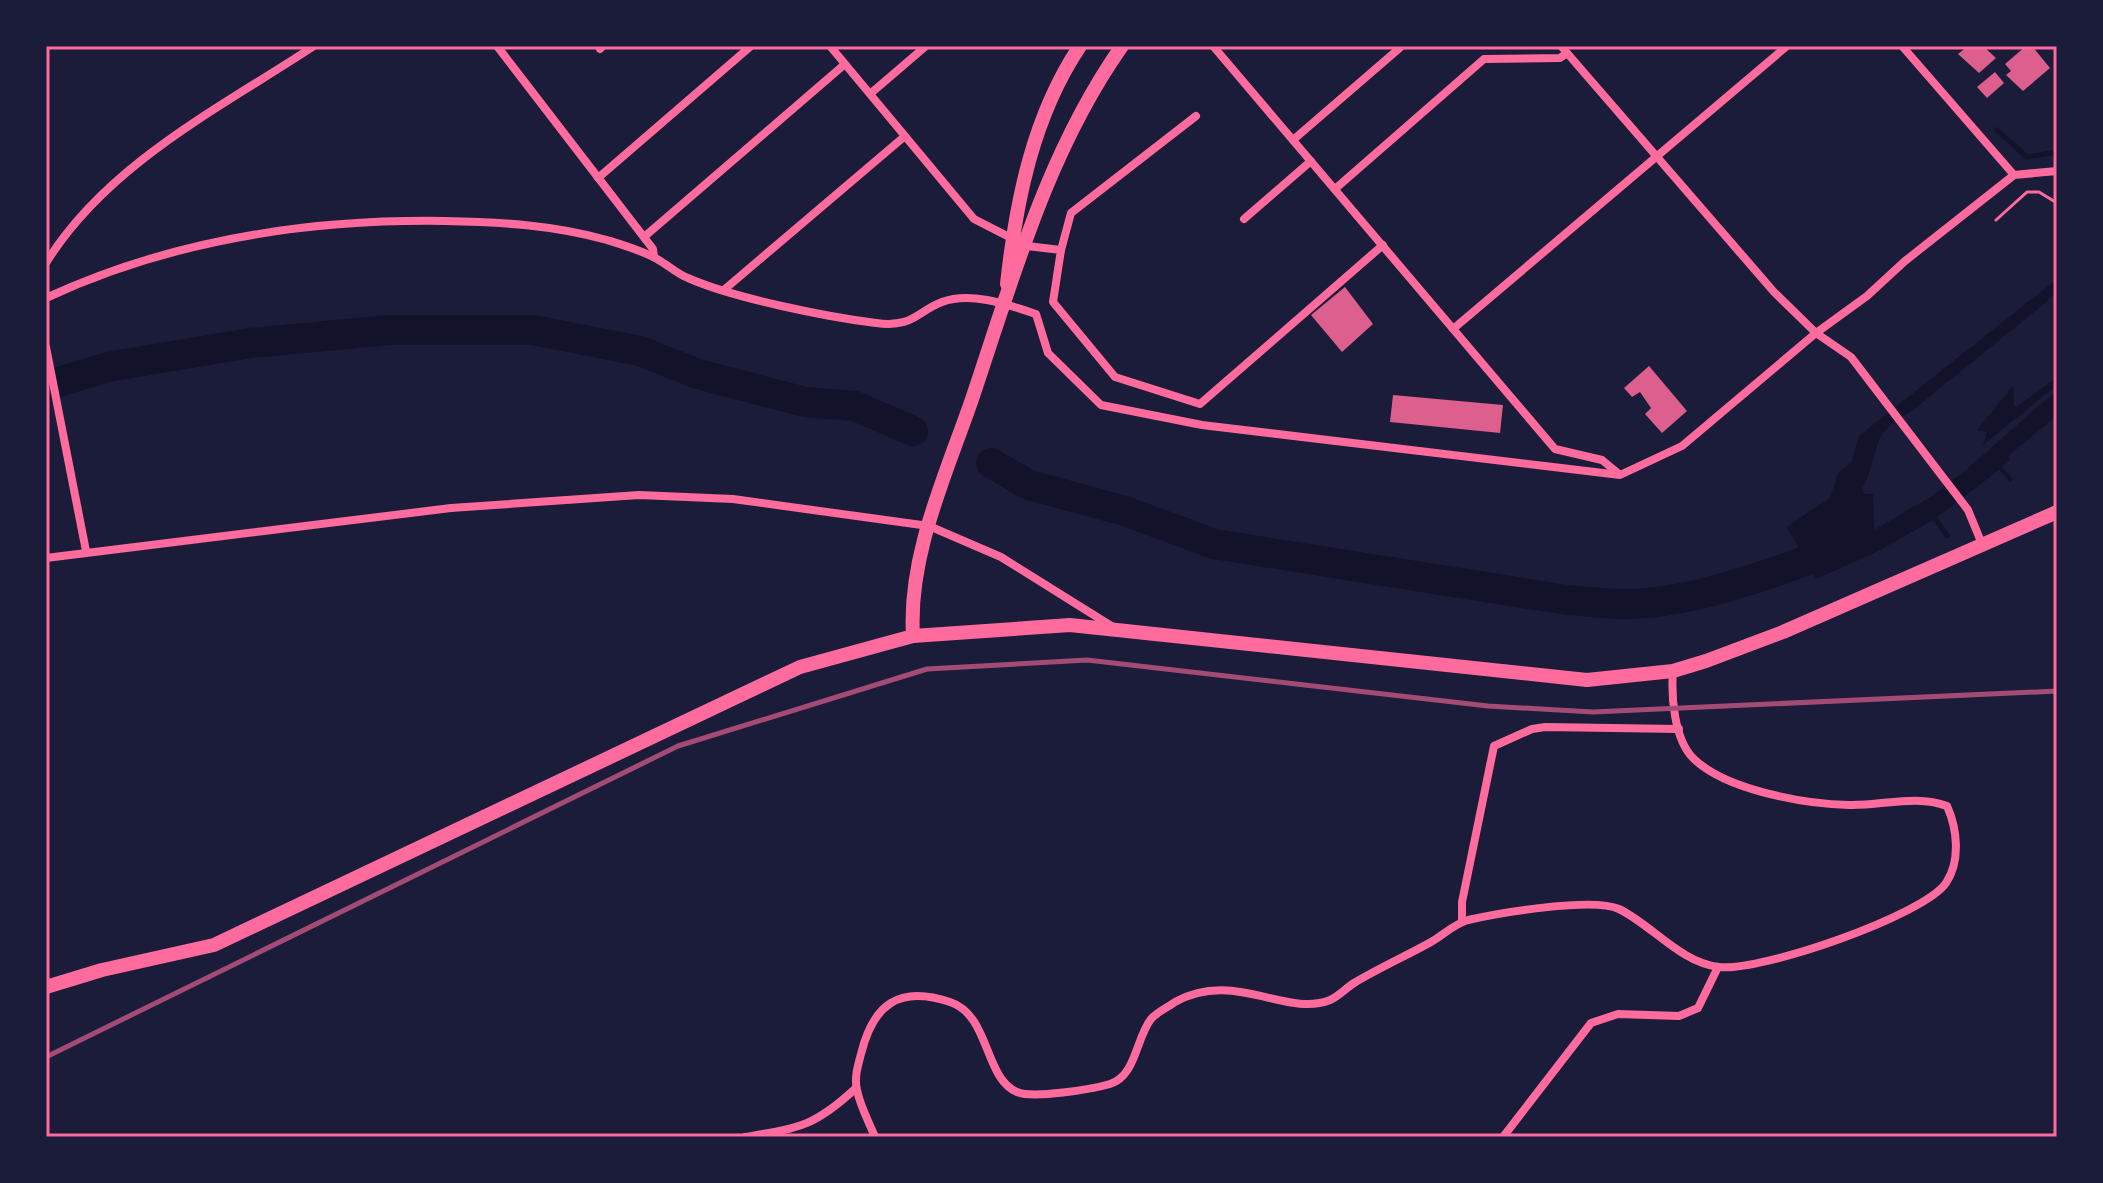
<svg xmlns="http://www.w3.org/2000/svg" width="2103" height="1183" viewBox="0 0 2103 1183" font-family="'Noto Sans',sans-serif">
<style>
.water{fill:#12122b}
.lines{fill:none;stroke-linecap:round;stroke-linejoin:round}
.stream{stroke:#12122b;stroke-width:5}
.river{stroke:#12122b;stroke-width:30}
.building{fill:#dd5f8e}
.path{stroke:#ff6b9d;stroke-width:3}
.minor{stroke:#ff6b9d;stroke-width:8}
.trunk{stroke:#ff6b9d;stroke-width:14}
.rail{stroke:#a44b75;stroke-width:5}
.neatline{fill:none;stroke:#ff6b9d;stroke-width:3}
</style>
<rect width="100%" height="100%" fill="#1b1b3a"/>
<g class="water">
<path d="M 2057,279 L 2057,292 L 2044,304 L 1913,410 C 1865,436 1884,447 1862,489 L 1864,494 L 1873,494 L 1874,530 L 1932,496 L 1966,470 L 2057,390 L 2057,420 L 2055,417 L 2008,456 L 2010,460 L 2002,467 L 2013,480 L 2010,482 L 1999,470 L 1937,517 L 1951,536 L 1946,539 L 1933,520 L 1876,552 L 1816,579 L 1787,527 L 1830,498 L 1838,474 L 1852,461 L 1859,436 Z"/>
<path d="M 2057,377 L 2057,385 L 1983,445 L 1987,432 L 1977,430 L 2013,386 L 2014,406 L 2018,406 Z"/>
</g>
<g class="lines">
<path class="stream" d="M 1997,130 L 2027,157 L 2057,152"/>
<g class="river">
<path d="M 46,386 L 108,367 L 251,343 L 389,330 L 533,330 L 640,351 L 698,374 L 805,402 L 855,406 L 913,431"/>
<path d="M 991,463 L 1029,485 L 1125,511 L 1214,544 L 1567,600 C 1585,601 1604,604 1623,604 C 1699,604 1774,570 1845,548"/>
</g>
</g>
<g class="building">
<path d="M 1968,46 L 1983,46 L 1996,58 L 1979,73 L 1958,54 Z"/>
<path d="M 2026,46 L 2032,46 L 2050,68 L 2023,91 L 2006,75 L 2011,71 L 2005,64 Z"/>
<path d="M 1995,72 L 2004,83 L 1987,98 L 1977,87 Z"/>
<path d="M 1345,287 L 1373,324 L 1342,352 L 1311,315 Z"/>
<path d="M 1649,366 L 1687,411 L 1662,433 L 1645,414 L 1651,408 L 1640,392 L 1632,397 L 1624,388 Z"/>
<path d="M 1393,395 L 1503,405 L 1500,433 L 1390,422 Z"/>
</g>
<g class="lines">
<path class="path" d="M 1996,220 L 2027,192 L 2039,192 L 2057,203"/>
<g class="minor">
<path d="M 497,46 L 653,249 L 654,257"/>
<path d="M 830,46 L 974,219 L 1027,246 L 1061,250 L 1053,302 L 1115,377 L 1200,404 L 1383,245"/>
<path d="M 1213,46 L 1555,449 L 1602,460 L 1619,474"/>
<path d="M 1561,46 L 1774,292 L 1816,333 L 1851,357 L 1968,510 L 1982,544"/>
<path d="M 1902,46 L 2014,175"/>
<path d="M 600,49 L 603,46"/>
<path d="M 870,94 L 926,46"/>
<path d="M 1293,140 L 1402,46"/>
<path d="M 598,178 L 751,46"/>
<path d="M 1335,189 L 1484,59 L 1560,58 L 1567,53"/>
<path d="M 1244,219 L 1311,161"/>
<path d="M 644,237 L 845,64"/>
<path d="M 1061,250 L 1071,213 L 1196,116"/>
<path d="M 46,263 C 107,164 220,108 314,46"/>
<path d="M 725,289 L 905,136"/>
<path d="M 46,298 C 171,240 308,219 445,221 C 501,222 553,225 607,240 C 623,245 643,251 657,259 C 668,265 677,274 688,278 C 733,298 827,317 876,323 C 913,328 916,312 942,302 C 971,291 1009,305 1036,314 L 1048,353 L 1101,405 L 1202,425 L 1620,475 L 1682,446 L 1816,333 L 1867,296 L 1905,261 L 2014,175 L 2057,171"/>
<path d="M 1453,329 L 1787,46"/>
<path d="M 46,347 L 86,551"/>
<path d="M 46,558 L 451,508 L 639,495 L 733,499 L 929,526 L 1001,557 L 1113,627"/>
<path d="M 1462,922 L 1462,902 L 1494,746 L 1532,729 L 1545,727 L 1679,729"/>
<path d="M 745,1137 C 799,1128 814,1127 856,1088"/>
<path d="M 875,1137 C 869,1122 860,1106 857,1090 C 854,1078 858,1065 861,1054 C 873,1005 898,985 950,1002 C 990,1015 984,1078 1017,1092 C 1033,1099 1093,1089 1110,1084 C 1136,1076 1136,1038 1151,1019 C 1156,1013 1168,1007 1175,1002 C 1234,969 1286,1018 1330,1000 C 1339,996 1346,988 1354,983 C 1379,968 1406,956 1431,942 C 1443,935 1454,924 1468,920 C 1498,913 1593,897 1619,909 C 1652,925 1681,963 1719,967 C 1760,972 1923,916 1946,883 C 1961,861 1957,828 1947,806 C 1916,794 1882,806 1849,805 C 1804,804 1725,790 1693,758 C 1674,739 1671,695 1673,671"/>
<path d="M 1503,1137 L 1591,1023 L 1618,1014 L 1679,1016 L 1698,1008 L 1718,967"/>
</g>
<g class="trunk">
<path d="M 1007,284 C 1016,201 1033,116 1080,46"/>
<path d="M 913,636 C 908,556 945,477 971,402 C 1012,281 1047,152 1122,46"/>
<path d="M 46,987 L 102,970 L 214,945 L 800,667 L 913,636 L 1070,625 L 1587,680 L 1673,671 L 1706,661 L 1783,632 L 2057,512"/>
</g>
<path class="rail" d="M 46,1057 L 678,746 L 927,669 L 1087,660 L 1488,706 L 1593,712 L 2057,691"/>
</g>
<rect width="2103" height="1183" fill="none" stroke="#1b1b3a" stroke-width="96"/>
<rect x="48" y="48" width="2007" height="1087" class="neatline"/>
</svg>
